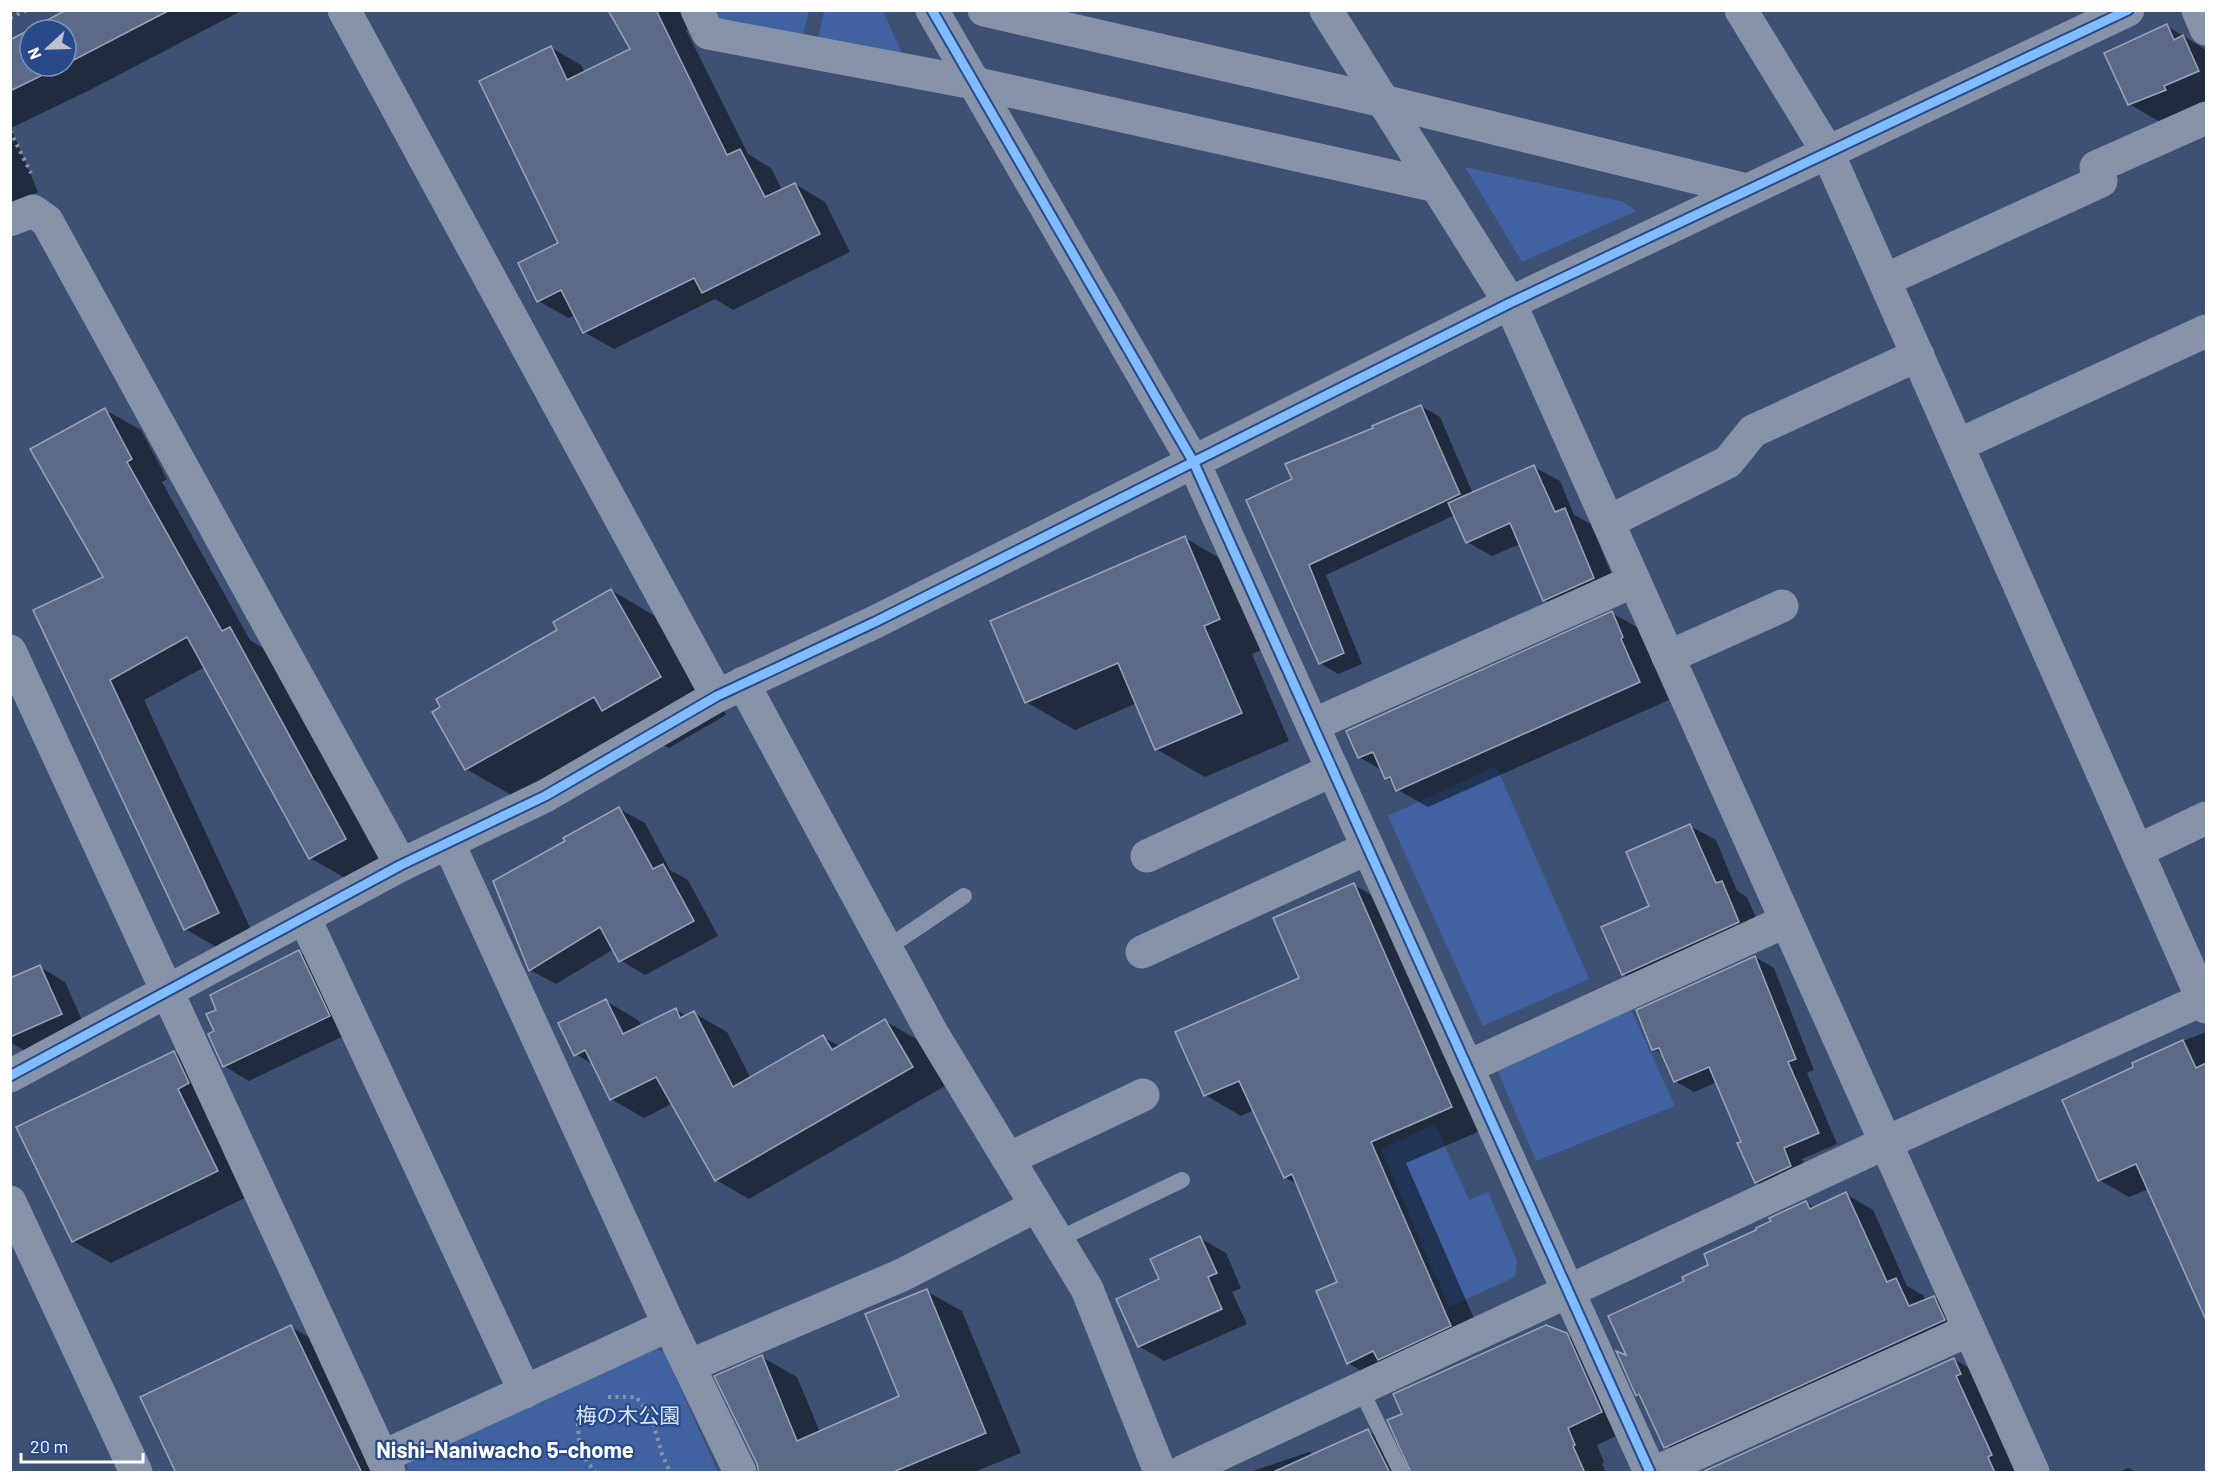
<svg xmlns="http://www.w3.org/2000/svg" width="2217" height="1483" viewBox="0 0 2217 1483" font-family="Barlow,'Noto Sans JP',sans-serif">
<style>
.green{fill:#4062a1}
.shadow{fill:#0007}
.building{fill:#5b6a86;stroke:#99a4b7;stroke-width:1.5}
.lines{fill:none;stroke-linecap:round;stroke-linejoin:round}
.path{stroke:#8592a8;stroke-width:4;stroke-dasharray:3 4.5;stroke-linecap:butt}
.service{stroke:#8592a8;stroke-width:16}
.minor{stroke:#8592a8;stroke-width:33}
.tertiary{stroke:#8592a8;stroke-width:33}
.cycleway-casing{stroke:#284a8a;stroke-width:13}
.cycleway{stroke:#80bcff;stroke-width:9}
.labels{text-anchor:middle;stroke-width:4.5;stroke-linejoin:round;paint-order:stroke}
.park-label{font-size:21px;fill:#dae4f7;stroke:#284a8a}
.neighbourhood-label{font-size:22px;font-weight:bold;fill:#fff;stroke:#284a8a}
</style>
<rect width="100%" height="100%" fill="#3e5174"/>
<g class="green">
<path d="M 713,11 L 809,11 L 802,38 L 719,22 Z"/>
<path d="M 824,11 L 883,11 L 903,56 L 818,40 Z"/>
<path d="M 1465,167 L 1624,202 L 1636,211 L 1522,262 Z"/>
<path d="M 1496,766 L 1589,979 L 1483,1026 L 1388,816 Z"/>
<path d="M 1628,1003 L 1675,1106 L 1536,1161 L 1496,1067 Z"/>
<path d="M 1435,1124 L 1469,1200 L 1488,1192 L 1517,1261 L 1515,1277 L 1449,1307 L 1381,1149 Z"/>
<path d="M 648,1345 L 664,1352 L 718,1472 L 410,1472 L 407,1466 L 413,1452 Z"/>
</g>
<g class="shadow">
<path d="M 69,10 L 243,10 L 88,91 L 11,128 L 38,192 L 10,204 L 10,42 L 30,32 L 30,66 L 66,66 L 66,30 L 33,30 Z"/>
<path d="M 610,10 L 693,10 L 700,22 L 686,30 L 748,154 L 771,168 L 782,190 L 795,184 L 825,202 L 850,252 L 733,310 L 715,299 L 614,349 L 584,332 L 575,315 L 569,318 L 538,301 L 560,244 L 550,47 L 581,65 L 585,73 L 632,50 Z"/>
<path d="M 2167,26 L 2206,50 L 2206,104 L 2167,126 L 2129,104 Z"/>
<path d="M 1421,406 L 1440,417 L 1473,494 L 1534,467 L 1560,481 L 1574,515 L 1591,524 L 1619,593 L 1569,615 L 1544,600 L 1520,544 L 1492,556 L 1467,542 L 1455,515 L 1326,575 L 1362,664 L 1338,674 L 1320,663 L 1294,480 L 1375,429 Z"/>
<path d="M 105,410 L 141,430 L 167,479 L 162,482 L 250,640 L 265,649 L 380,859 L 345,878 L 310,858 L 205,667 L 144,700 L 253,934 L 220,949 L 185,929 L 35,610 L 105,578 Z"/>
<path d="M 1185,538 L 1233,566 L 1268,647 L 1252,654 L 1289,741 L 1205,777 L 1156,749 L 1137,703 L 1075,730 L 1026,702 Z"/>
<path d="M 611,590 L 677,629 L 726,715 L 669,748 L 653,739 L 532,807 L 466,769 L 559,631 Z"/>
<path d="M 1612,613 L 1642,630 L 1653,654 L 1650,656 L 1669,700 L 1428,807 L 1398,790 L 1394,783 L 1386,778 L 1383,771 L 1359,757 Z"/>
<path d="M 619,809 L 645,823 L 670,870 L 688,880 L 718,936 L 645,975 L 620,960 L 614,949 L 556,984 L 530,970 L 567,842 Z"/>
<path d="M 1690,826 L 1716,840 L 1737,891 L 1747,897 L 1764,936 L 1649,989 L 1623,974 L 1651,907 Z"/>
<path d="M 1354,885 L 1390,905 L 1487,1128 L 1406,1163 L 1486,1346 L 1384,1384 L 1348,1363 L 1339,1283 L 1298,1185 L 1285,1177 L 1254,1110 L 1241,1116 L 1205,1095 L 1301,979 Z"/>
<path d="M 299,952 L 324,966 L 354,1031 L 249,1081 L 224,1066 L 216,1032 L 218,1011 Z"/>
<path d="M 1755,957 L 1774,968 L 1814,1070 L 1807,1073 L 1837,1144 L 1802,1159 L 1810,1177 L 1775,1193 L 1756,1182 L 1743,1143 L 1717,1082 L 1694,1092 L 1675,1081 L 1664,1056 L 1654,1049 Z"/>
<path d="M 40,967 L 65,982 L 86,1029 L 30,1054 L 10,1042 L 10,980 Z"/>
<path d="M 606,1001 L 638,1020 L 642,1026 L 676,1010 L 687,1016 L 694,1013 L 727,1032 L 751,1079 L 823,1037 L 841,1047 L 885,1021 L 918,1040 L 945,1086 L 749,1199 L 716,1180 L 673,1103 L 644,1118 L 611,1099 L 594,1065 L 576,1054 Z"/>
<path d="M 2206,1032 L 2206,1317 L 2149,1189 L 2129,1197 L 2099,1180 L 2135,1068 L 2183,1041 Z"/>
<path d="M 174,1052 L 211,1074 L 255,1193 L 111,1263 L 73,1241 Z"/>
<path d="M 1846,1194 L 1873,1210 L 1907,1286 L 1923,1295 L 1926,1301 L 1934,1297 L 1961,1313 L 1971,1336 L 1691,1460 L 1664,1444 L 1643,1398 L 1637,1395 L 1628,1358 L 1686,1282 L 1758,1231 L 1806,1202 L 1815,1208 Z"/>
<path d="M 1200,1238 L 1226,1253 L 1241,1288 L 1232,1292 L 1247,1324 L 1164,1361 L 1139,1346 L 1161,1280 Z"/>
<path d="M 926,1291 L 962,1311 L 1021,1453 L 974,1472 L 762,1472 L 762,1357 L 797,1377 L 820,1432 L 901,1397 Z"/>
<path d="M 291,1327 L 340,1355 L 396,1472 L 178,1472 Z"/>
<path d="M 1566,1334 L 1596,1352 L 1631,1429 L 1597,1445 L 1604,1462 L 1602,1464 L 1606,1472 L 1412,1472 Z"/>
<path d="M 1954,1359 L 1979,1374 L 2018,1472 L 1704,1472 Z"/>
<path d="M 1368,1431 L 1398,1448 L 1410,1472 L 1250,1472 L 1309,1452 L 1314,1455 Z"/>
<path d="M 2128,1468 L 2137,1472 L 2118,1472 Z"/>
</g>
<g class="building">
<path d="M 66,10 L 170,10 L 66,64 L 66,30 L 30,30 L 30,66 L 61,66 L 10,91 L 10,40 Z"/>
<path d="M 608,10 L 656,10 L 727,155 L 740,149 L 765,197 L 795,183 L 820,234 L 702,293 L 694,278 L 583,333 L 561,290 L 537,302 L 518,263 L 558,243 L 479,81 L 551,46 L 567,80 L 630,49 Z"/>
<path d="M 2167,24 L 2174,40 L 2183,35 L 2199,71 L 2164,86 L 2166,90 L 2128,105 L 2104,53 Z"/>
<path d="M 1421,405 L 1460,494 L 1309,565 L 1344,653 L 1319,664 L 1246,500 L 1292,479 L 1285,464 L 1373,428 L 1372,426 Z"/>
<path d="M 105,408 L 132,459 L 127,462 L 222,631 L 230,627 L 346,839 L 309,859 L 187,637 L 110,680 L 219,913 L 184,930 L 33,610 L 103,577 L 30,449 Z"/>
<path d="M 1534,465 L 1555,512 L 1565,508 L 1594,578 L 1543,601 L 1510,523 L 1466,543 L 1448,503 Z"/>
<path d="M 1185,536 L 1220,619 L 1204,626 L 1242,713 L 1155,750 L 1118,663 L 1025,703 L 990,621 Z"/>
<path d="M 611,589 L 661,677 L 602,711 L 594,697 L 465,770 L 432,712 L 440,707 L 436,699 L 557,630 L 553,622 Z"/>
<path d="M 1612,611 L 1623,637 L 1621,639 L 1640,682 L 1396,791 L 1390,777 L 1385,779 L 1373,752 L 1358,758 L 1346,731 Z"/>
<path d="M 619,807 L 653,869 L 663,864 L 694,921 L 619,962 L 600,927 L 529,971 L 493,881 L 565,841 L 563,838 Z"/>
<path d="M 1690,824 L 1716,883 L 1722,881 L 1739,922 L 1622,975 L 1601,927 L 1649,906 L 1626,852 Z"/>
<path d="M 1354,883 L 1452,1107 L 1371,1142 L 1451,1326 L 1378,1360 L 1373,1351 L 1347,1364 L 1316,1291 L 1337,1282 L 1292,1174 L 1284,1178 L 1239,1081 L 1204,1096 L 1175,1032 L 1299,978 L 1273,918 Z"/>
<path d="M 299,950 L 330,1016 L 223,1067 L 208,1034 L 214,1031 L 206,1014 L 216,1010 L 210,995 Z"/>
<path d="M 1755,956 L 1796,1059 L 1788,1062 L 1819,1133 L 1784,1148 L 1791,1166 L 1755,1183 L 1737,1143 L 1741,1142 L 1709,1067 L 1674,1082 L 1659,1048 L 1652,1050 L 1636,1010 Z"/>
<path d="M 40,965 L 62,1014 L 10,1037 L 10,978 Z"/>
<path d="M 606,999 L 623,1034 L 676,1008 L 680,1018 L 694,1011 L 733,1087 L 823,1035 L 832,1050 L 885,1019 L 913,1067 L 715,1181 L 656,1077 L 610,1100 L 585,1050 L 574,1056 L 558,1023 Z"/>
<path d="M 2183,1040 L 2196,1068 L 2206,1063 L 2206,1320 L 2136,1164 L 2098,1181 L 2062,1100 L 2133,1067 L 2132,1063 Z"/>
<path d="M 174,1051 L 189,1083 L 178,1089 L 218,1171 L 72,1242 L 16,1127 Z"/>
<path d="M 1846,1192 L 1887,1282 L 1896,1278 L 1909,1306 L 1934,1296 L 1945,1320 L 1664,1448 L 1639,1394 L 1636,1396 L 1616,1351 L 1626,1355 L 1608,1316 L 1684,1281 L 1682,1277 L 1708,1265 L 1704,1254 L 1756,1230 L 1756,1228 L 1771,1221 L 1769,1218 L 1806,1201 L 1810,1209 Z"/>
<path d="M 1200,1236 L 1217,1273 L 1208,1277 L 1222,1309 L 1138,1347 L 1116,1299 L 1159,1279 L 1150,1259 Z"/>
<path d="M 927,1289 L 986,1433 L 891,1473 L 759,1473 L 757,1464 L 714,1376 L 762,1355 L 797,1441 L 899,1396 L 865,1314 Z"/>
<path d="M 291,1325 L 362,1473 L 176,1473 L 140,1397 Z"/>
<path d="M 1546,1325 L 1567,1333 L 1602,1412 L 1568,1428 L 1575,1445 L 1573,1446 L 1585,1473 L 1411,1473 L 1387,1420 L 1402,1414 L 1393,1394 Z"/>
<path d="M 1954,1358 L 1961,1374 L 1956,1376 L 1992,1455 L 1988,1457 L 1995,1473 L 1700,1473 Z"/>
<path d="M 1368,1429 L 1390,1473 L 1271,1473 Z"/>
</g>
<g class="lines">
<g class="path">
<path d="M 10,18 L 27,10"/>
<path d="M 10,131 L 31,173"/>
<path d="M 608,1397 L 636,1397 L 651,1416 L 662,1454 L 670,1472"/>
<path d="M 588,1406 L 577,1415 L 580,1452 L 595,1472"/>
</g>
<g class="service">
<path d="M 887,948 L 964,896"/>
<path d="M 1057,1240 L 1182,1180"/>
<path d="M 1360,1388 L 1401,1472"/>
</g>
<g class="minor">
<path d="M 697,10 L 708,33 L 974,83 L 1436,186"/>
<path d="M 932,10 L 1194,463 L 1650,1472"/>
<path d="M 984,10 L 1383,101 L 1747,190"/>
<path d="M 1326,10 L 1510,303 L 2033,1472"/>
<path d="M 1741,10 L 1827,151 L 2206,1007"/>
<path d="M 2198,10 L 2206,29"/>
<path d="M 10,220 L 33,211 L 47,221 L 401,865"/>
<path d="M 1885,280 L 2101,181 L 2096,167 L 2206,118"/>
<path d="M 1958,445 L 2206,331"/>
<path d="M 1608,522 L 1728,462 L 1753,431 L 1918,355"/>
<path d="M 10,651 L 389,1472"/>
<path d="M 1668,657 L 1782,606"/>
<path d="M 743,683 L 932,1033 L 1087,1289 L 1160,1472"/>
<path d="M 1313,725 L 1634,581"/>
<path d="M 448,842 L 669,1325 L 740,1472"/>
<path d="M 2137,851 L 2206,818"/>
<path d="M 1147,856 L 1333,770"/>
<path d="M 304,917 L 525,1392"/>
<path d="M 1142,952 L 1368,848"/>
<path d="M 1467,1067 L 1786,921"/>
<path d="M 10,1076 L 401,865 L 545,796 L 717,696 L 875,622 L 1510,303 L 2128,10"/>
<path d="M 1008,1159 L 1143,1095"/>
<path d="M 10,1202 L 136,1472"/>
<path d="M 689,1366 L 902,1275 L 1036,1206"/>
<path d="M 382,1457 L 669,1325"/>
<path d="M 1182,1472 L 1885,1143 L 2206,998"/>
<path d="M 1656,1472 L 1969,1330"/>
</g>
<path class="tertiary" d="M 344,10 L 717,696"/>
<defs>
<g id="cycleway">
<path d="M 932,10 L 1194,463 L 1650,1472"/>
<path d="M 10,1076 L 401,865 L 545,796 L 717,696 L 875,622 L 1510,303 L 2128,10"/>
</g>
</defs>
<use href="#cycleway" class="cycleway-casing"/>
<use href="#cycleway" class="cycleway"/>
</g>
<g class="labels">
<g class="park-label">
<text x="628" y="1423">梅の木公園</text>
</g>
<g class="neighbourhood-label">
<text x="505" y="1458">Nishi-Naniwacho 5-chome</text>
</g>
</g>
<rect width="2217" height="1483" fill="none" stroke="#ffffff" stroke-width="24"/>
<g transform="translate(48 48) rotate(248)"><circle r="28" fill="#284a8a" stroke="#7e92b9" stroke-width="1.5"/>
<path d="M0-4.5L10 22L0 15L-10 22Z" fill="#bbc2ce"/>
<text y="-9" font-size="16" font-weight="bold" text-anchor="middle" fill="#ffffff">N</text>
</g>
<path d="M21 1453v9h122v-9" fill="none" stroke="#ffffff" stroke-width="3"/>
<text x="30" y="1453" font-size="18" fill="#ffffff" stroke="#284a8a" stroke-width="4.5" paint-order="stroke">20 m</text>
</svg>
